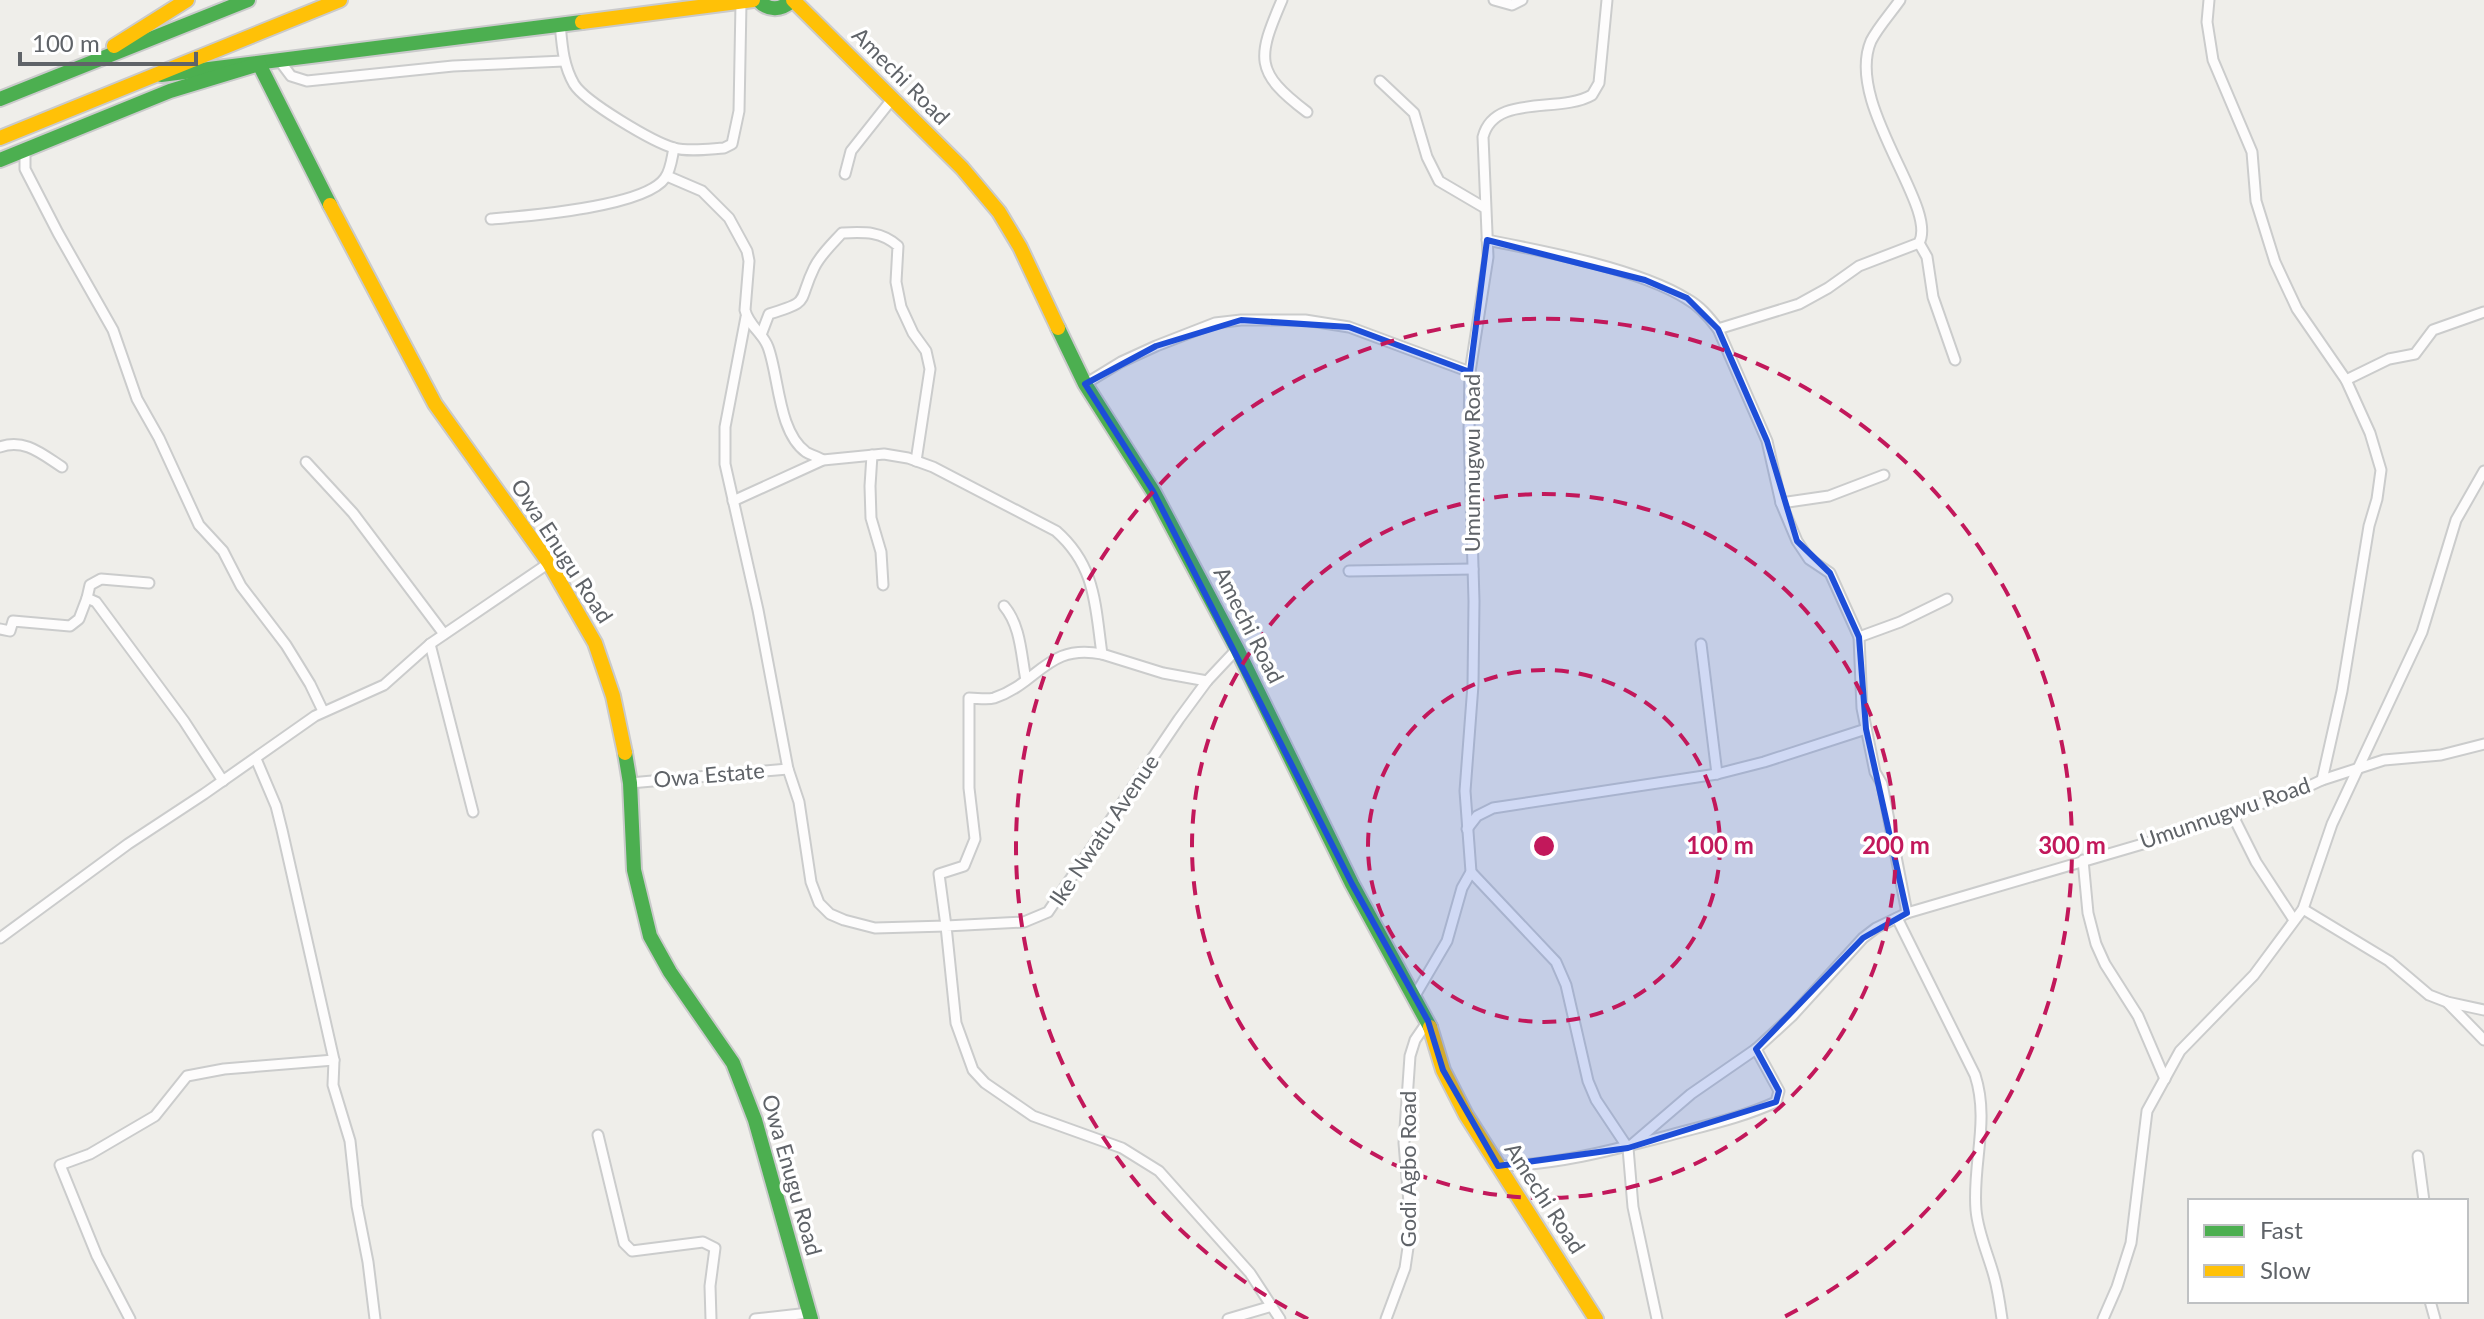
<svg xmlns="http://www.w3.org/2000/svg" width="2484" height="1319" viewBox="0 0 2484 1319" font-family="Lato,sans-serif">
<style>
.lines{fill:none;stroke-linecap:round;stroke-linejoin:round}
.street-casing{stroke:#cbcccc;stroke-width:13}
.fast-casing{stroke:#cacacb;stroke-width:18}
.slow-casing{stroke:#cacacb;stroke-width:18}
.street{stroke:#fdfcfc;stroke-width:9}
.fast{stroke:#4caf50;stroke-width:14}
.slow{stroke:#ffc107;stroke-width:14}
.marked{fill:#1d4ed8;fill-opacity:0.2;stroke:#1d4ed8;stroke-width:6;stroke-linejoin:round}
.ring{fill:none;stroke:#c2185b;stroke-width:4;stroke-dasharray:14 10}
.labels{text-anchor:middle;stroke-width:7;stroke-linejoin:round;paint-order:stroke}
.street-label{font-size:22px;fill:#5f6368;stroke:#fff}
.centre{fill:#c2185b;stroke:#fff;stroke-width:4}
.ring-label{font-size:24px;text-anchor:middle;font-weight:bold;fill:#c2185b;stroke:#fff;stroke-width:7;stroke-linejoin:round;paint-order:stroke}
</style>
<rect width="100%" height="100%" fill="#efeeea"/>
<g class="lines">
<defs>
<g id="street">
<path d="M 1282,0 C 1257,58 1254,72 1307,112"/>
<path d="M 1494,0 L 1512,5 L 1522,0"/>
<path d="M 2209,0 L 2207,22 L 2213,60 L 2252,152 L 2256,201 L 2275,262 L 2297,309 L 2346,380 L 2370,433 L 2381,470 L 2377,499 L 2369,526 L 2342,691 L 2322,780"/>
<path d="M 560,23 C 562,45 563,65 574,84 C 585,102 653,142 674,148 C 689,152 709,149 724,148 L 732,144 L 739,111 L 741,3"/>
<path d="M 279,60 L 291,76 L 307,81 L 453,66 L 564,61"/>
<path d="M 1380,81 L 1414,113 L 1427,157 L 1439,181 L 1485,208"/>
<path d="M 25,149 L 25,169 L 58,233 L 113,330 L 137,399 L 159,438 L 199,525 L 223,551 L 241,586 L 286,645 L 310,684 L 323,711"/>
<path d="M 845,174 L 851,151 L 893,98"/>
<path d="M 667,176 L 702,191 L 729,218 L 747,251 L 749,261 L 745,310 C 748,325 763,333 768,347 C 779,376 778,432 806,452 C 811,455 818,457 823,460"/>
<path d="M 491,219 C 527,216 645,207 665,178 C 671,170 672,157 674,148"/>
<path d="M 1487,240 C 1544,251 1639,269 1687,299 C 1700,306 1709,317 1718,329 L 1767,441 L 1781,503 L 1797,541 L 1809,559 L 1830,573 L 1859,637 L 1862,708 L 1875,772 L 1882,784 L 1907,913"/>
<path d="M 1919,243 L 1927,257 L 1933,297 L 1955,360"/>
<path d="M 746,317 L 725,427 L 725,464 L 758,610 L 788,769 L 799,802 L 811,882 L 819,903 L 830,914 L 844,920 L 875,928 L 946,926 L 939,874 L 964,866 L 975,839 L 969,788 L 969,698 C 977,698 987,700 994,698 C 1039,683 1047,643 1102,654"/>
<path d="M 1718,329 L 1799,304 L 1828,288 L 1859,266 L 1919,243 C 1939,207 1844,104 1871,41 C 1878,27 1891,13 1900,0"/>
<path d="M 761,335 L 769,314 C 812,301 797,303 814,268 C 820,255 833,243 842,233 C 865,232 881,231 898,246 L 896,282 L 901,307 L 913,333 L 926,351 L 930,369 L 916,461"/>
<path d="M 2346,380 L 2389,359 L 2415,354 L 2433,330 L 2484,312"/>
<path d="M 1085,384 L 1121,362 L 1156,346 L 1215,323 L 1241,320 L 1305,320 L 1349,327 L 1470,372"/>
<path d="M 0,447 C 24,438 42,454 62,467"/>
<path d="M 872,455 L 870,486 L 871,518 L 881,552 L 883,585"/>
<path d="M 306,462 L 353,513 L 444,634"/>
<path d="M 733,501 L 823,460 L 884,454 L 908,458 L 933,467 L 1056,531 C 1096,566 1095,605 1102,654 L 1163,673 L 1207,681"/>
<path d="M 1781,503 L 1829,496 L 1884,475"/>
<path d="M 1349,571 L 1473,569"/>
<path d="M 87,598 L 90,585 L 101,579 L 149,583"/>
<path d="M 1004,606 C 1021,626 1021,655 1026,680"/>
<path d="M 0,629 L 10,631 L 13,621 L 70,626 L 79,619 L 87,598 L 96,602 L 184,721 L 223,781"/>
<path d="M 1859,637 L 1900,622 L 1947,599"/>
<path d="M 430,644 L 473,812"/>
<path d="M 1701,644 L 1717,774"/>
<path d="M 1237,649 L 1207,681 L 1179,719 L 1048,912 L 1024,922 L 946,926 L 956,1023 L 973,1070 L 985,1083 L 1033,1116 L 1122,1148 L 1159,1171 L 1250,1273 L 1280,1319"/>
<path d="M 256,759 L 276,806 L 282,830 L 334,1060 L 333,1085 L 350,1141 L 357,1206 L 368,1262 L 375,1319"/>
<path d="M 630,783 L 788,769"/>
<path d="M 2232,814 L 2256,862 L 2294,920"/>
<path d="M 1467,829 L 1477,816 L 1493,808 L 1717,774 L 1764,762 L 1866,729"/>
<path d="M 2083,860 L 2088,913 L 2096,944 L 2105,964 L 2138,1016 L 2165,1079"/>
<path d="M 1471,872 L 1556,962 L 1566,985 L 1588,1081 L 1596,1100 L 1628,1148 L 1633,1207 L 1657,1319"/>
<path d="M 2303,909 L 2389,961 L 2429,995 L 2447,1002 L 2484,1010"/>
<path d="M 1897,918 L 1975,1075 C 1990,1121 1972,1164 1976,1210 C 1978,1233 1988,1254 1994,1276 C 1998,1290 2000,1305 2002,1319"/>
<path d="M 0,938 L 128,844 L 204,794 L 315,716 L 384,685 L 430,644 L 549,563"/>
<path d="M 1413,999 L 1447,941 L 1462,888 L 1471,872 L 1465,791 L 1473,685 L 1474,601 L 1469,430 L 1470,372 L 1488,257 L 1483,137 C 1494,93 1559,114 1592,95 L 1599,83 L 1607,0"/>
<path d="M 2447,1002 L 2484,1040"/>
<path d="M 598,1135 L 624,1243 L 632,1251 L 703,1242 L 715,1248 L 710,1286 L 711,1319"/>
<path d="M 1628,1148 L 1691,1094 L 1756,1049 L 1792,1016 L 1863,938 L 1876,928 L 1907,913 L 2170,836 L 2303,789 L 2322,780 L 2384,760 L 2441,755 L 2484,744"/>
<path d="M 2418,1156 L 2424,1201"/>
<path d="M 1498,1166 C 1555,1165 1609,1151 1663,1137 C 1702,1126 1739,1119 1776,1102 L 1779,1091 L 1756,1049"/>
<path d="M 2430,1301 L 2435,1319"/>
<path d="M 130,1319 L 97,1256 L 60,1165 L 90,1154 L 155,1116 L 187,1076 L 224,1069 L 334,1060"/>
<path d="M 755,1319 L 809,1313"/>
<path d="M 1228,1319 L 1272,1306"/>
<path d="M 1386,1319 L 1405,1268 L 1411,1227 L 1404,1143 L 1410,1056 L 1415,1040 L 1428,1021"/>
<path d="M 2103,1319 L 2117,1287 L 2131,1243 L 2147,1111 L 2180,1051 L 2254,975 L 2303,909 L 2332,824 L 2422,632 L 2456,520 L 2484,471"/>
</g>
<g id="fast">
<path d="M 758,0 C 769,12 781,10 793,0"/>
<path d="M 161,75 L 582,22"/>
<path d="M 0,99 L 248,0"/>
<path d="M 0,160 L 170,91 L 259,64 L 330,205"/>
<path d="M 1058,328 L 1085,384 L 1153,491 L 1237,649 L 1352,884 L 1430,1027"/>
<path d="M 625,753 L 630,783 L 634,870 L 650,936 L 670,972 L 733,1063 L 755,1120 L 811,1319"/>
</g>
<g id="slow">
<path d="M 793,0 L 962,168 L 999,212 L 1020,247 L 1058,328"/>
<path d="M 582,22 L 753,0"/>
<path d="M 114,46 L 187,0"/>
<path d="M 0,138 L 340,0"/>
<path d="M 330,205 L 435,404 L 549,563 L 595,643 L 613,696 L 625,753"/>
<path d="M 1430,1027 L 1443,1070 L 1466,1115 L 1596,1319"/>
</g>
</defs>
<use href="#street" class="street-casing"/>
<use href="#fast" class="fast-casing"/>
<use href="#slow" class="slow-casing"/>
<use href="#street" class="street"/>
<use href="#fast" class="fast"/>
<use href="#slow" class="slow"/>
</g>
<path class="marked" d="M 1487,240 L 1645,280 L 1687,298 L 1718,329 L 1767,441 L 1797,541 L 1830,573 L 1859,637 L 1866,729 L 1907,913 L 1863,938 L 1756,1049 L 1779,1091 L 1776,1102 L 1628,1148 L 1498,1166 L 1443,1070 L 1428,1021 L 1352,884 L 1153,491 L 1085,384 L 1156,346 L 1241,320 L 1349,327 L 1470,372 Z"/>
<g class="ring">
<circle cx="1544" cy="846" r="176"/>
<circle cx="1544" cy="846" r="352"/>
<path d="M1308 1319A528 528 0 1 1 1780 1319"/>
</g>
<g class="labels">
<g class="street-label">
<text transform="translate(901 76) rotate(45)" y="8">Amechi Road</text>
<text transform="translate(1472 463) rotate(-90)" y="8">Umunnugwu Road</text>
<text transform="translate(562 551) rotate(57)" y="8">Owa Enugu Road</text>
<text transform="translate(1249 625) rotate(63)" y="8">Amechi Road</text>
<text transform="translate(709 775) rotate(-5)" y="8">Owa Estate</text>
<text transform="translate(2225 813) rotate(-19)" y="8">Umunnugwu Road</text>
<text transform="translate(1104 830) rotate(-56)" y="8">Ike Nwatu Avenue</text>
<text transform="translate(1408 1169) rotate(-90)" y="8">Godi Agbo Road</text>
<text transform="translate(792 1175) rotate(74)" y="8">Owa Enugu Road</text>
<text transform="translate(1545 1198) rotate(57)" y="8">Amechi Road</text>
</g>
</g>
<circle cx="1544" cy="846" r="12" class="centre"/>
<g class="ring-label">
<text x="1720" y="854">100 m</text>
<text x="1896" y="854">200 m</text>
<text x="2072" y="854">300 m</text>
</g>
<rect x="2188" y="1199" width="280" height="104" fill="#ffffff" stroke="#bfc1c3" stroke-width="2"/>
<rect x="2204" y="1225" width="40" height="12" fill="#4caf50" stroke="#bfc1c3" stroke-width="2"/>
<text x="2260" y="1239" font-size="24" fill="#5f6368">Fast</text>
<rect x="2204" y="1265" width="40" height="12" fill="#ffc107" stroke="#bfc1c3" stroke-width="2"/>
<text x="2260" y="1279" font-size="24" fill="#5f6368">Slow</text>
<path d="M20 52v12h176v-12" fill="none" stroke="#5f6368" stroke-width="4"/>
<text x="32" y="52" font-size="24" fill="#5f6368" stroke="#ffffff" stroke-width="6" paint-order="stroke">100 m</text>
</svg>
